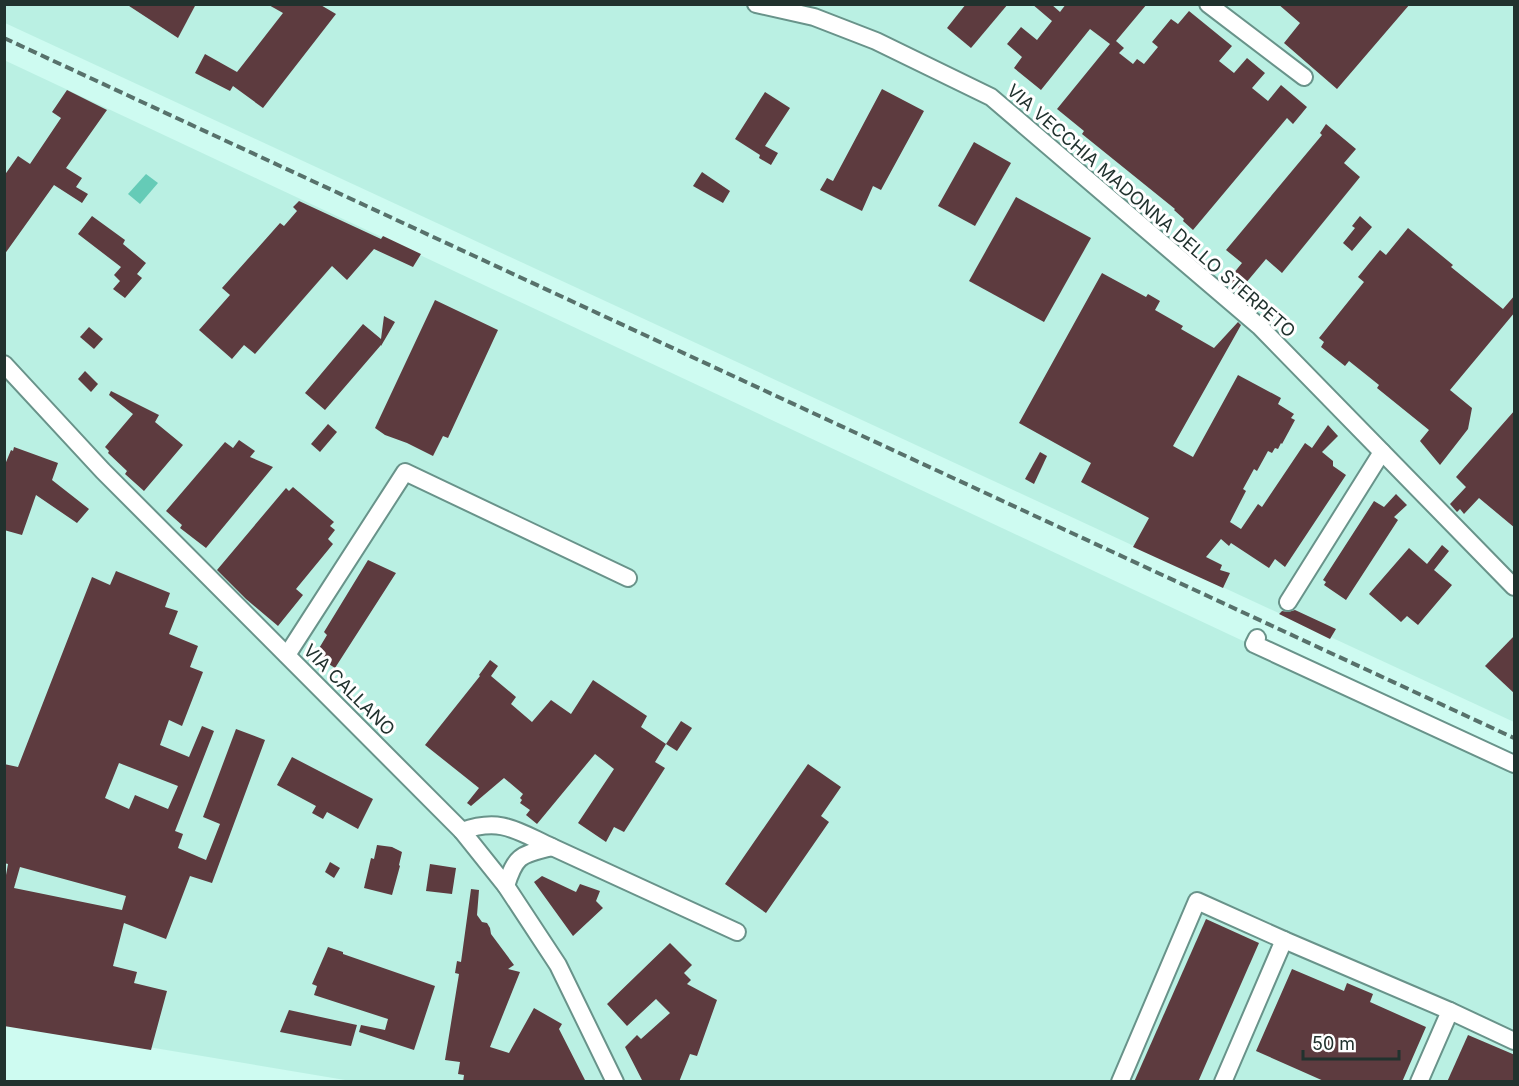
<svg xmlns="http://www.w3.org/2000/svg" width="1519" height="1086" viewBox="0 0 1519 1086" font-family="Inter,sans-serif">
<style>
.built{fill:#baf0e3}
.water{fill:#65cbb7}
.building{fill:#5d3b3f;fill-rule:evenodd}
.lines{fill:none;stroke-linecap:round;stroke-linejoin:round}
.minor-casing{stroke:#69938a;stroke-width:20}
.minor{stroke:#fff;stroke-width:16}
.rail{stroke:#57716b;stroke-width:4;stroke-dasharray:9 4.5;stroke-linecap:butt}
.labels{text-anchor:middle;stroke-width:6;stroke-linejoin:round;paint-order:stroke}
.street-label{font-size:18px;fill:#21322e;stroke:#fff}
</style>
<rect width="100%" height="100%" fill="#cefbf1"/>
<g class="built">
<path d="M 5,4 L 1514,5 L 1514,722 L 5,23 Z"/>
<path d="M 4,60 L 1514,768 L 1514,1081 L 357,1082 L 5,1023 Z"/>
</g>
<path class="water" d="M 146,174 L 158,183 L 140,204 L 128,194 Z"/>
<g class="building">
<path d="M 126,4 L 196,4 L 178,38 Z"/>
<path d="M 267,4 L 319,4 L 336,14 L 263,108 L 233,86 L 230,91 L 195,73 L 205,54 L 237,72 L 283,13 Z"/>
<path d="M 966,4 L 1008,4 L 971,48 L 947,28 Z"/>
<path d="M 1032,4 L 1051,4 L 1060,12 L 1066,4 L 1147,4 L 1116,41 L 1124,48 L 1119,53 L 1133,64 L 1137,59 L 1144,64 L 1158,47 L 1152,42 L 1171,19 L 1178,24 L 1189,11 L 1232,46 L 1219,61 L 1234,73 L 1247,58 L 1265,73 L 1252,88 L 1268,101 L 1281,85 L 1307,107 L 1293,124 L 1287,118 L 1193,230 L 1183,221 L 1184,219 L 1174,210 L 1175,209 L 1082,134 L 1084,131 L 1057,109 L 1110,44 L 1090,29 L 1041,90 L 1014,68 L 1022,57 L 1007,44 L 1021,27 L 1037,40 L 1052,21 Z"/>
<path d="M 1278,4 L 1410,4 L 1337,89 L 1284,43 L 1300,23 Z"/>
<path d="M 882,89 L 924,111 L 881,190 L 873,186 L 862,211 L 820,190 L 827,178 L 833,181 Z"/>
<path d="M 67,90 L 107,110 L 66,168 L 82,178 L 76,187 L 88,194 L 82,203 L 54,185 L 4,255 L 4,176 L 18,156 L 30,164 L 61,118 L 52,112 Z"/>
<path d="M 765,92 L 790,108 L 765,146 L 778,153 L 771,165 L 759,158 L 760,155 L 735,139 Z"/>
<path d="M 1326,124 L 1356,149 L 1344,163 L 1360,177 L 1282,273 L 1266,259 L 1240,290 L 1228,280 L 1242,263 L 1226,250 L 1322,135 L 1320,133 Z"/>
<path d="M 974,142 L 1011,163 L 975,226 L 938,206 Z"/>
<path d="M 702,172 L 730,191 L 723,203 L 693,186 Z"/>
<path d="M 1016,197 L 1091,238 L 1044,322 L 969,281 Z"/>
<path d="M 299,201 L 381,239 L 383,236 L 421,254 L 413,267 L 374,249 L 347,280 L 332,266 L 255,354 L 244,345 L 232,359 L 199,330 L 230,295 L 222,288 L 280,223 L 284,226 L 297,211 L 293,207 Z"/>
<path d="M 92,216 L 125,240 L 123,244 L 146,263 L 137,274 L 142,278 L 125,298 L 113,289 L 120,281 L 114,275 L 121,267 L 78,234 Z"/>
<path d="M 1360,216 L 1372,227 L 1352,251 L 1343,243 L 1355,228 L 1352,226 Z"/>
<path d="M 1408,228 L 1453,265 L 1451,267 L 1503,309 L 1515,295 L 1515,312 L 1450,390 L 1472,408 L 1468,429 L 1440,465 L 1420,441 L 1429,430 L 1377,388 L 1379,385 L 1349,361 L 1345,366 L 1321,347 L 1324,342 L 1319,338 L 1364,282 L 1358,277 L 1380,250 L 1386,255 Z"/>
<path d="M 1102,273 L 1146,297 L 1148,294 L 1160,301 L 1155,310 L 1183,326 L 1181,329 L 1214,348 L 1238,322 L 1241,325 L 1173,446 L 1193,457 L 1238,375 L 1281,398 L 1278,404 L 1294,414 L 1291,418 L 1295,420 L 1282,444 L 1281,443 L 1278,449 L 1275,448 L 1272,453 L 1268,451 L 1257,471 L 1254,469 L 1243,489 L 1246,491 L 1230,522 L 1241,529 L 1258,504 L 1262,507 L 1305,443 L 1312,448 L 1328,425 L 1338,436 L 1322,452 L 1333,461 L 1333,466 L 1346,475 L 1285,567 L 1275,559 L 1269,568 L 1231,543 L 1229,546 L 1221,539 L 1206,557 L 1222,565 L 1220,570 L 1230,573 L 1223,588 L 1133,547 L 1149,518 L 1081,482 L 1091,463 L 1019,423 Z"/>
<path d="M 435,300 L 498,330 L 448,438 L 443,436 L 433,456 L 407,443 L 385,435 L 375,428 Z"/>
<path d="M 384,316 L 395,322 L 381,346 L 381,345 L 325,410 L 305,393 L 363,324 L 381,339 Z"/>
<path d="M 89,327 L 103,339 L 94,349 L 80,337 Z"/>
<path d="M 85,371 L 98,384 L 91,392 L 78,379 Z"/>
<path d="M 111,391 L 159,415 L 155,422 L 183,445 L 144,491 L 125,474 L 127,471 L 108,453 L 109,451 L 105,447 L 133,414 L 109,395 Z"/>
<path d="M 1515,410 L 1515,528 L 1479,498 L 1464,514 L 1460,509 L 1457,512 L 1450,504 L 1466,487 L 1456,477 Z"/>
<path d="M 328,424 L 337,432 L 320,452 L 311,444 Z"/>
<path d="M 239,440 L 255,451 L 250,457 L 273,467 L 206,548 L 180,528 L 182,525 L 166,511 L 225,442 L 233,448 Z"/>
<path d="M 14,447 L 58,463 L 52,480 L 89,509 L 77,523 L 36,495 L 22,535 L 4,530 L 4,467 L 11,450 L 13,451 Z"/>
<path d="M 1040,452 L 1047,456 L 1034,484 L 1025,479 Z"/>
<path d="M 293,487 L 334,522 L 330,526 L 335,530 L 328,539 L 333,544 L 296,589 L 303,595 L 278,626 L 246,599 L 217,570 L 286,488 L 289,491 Z"/>
<path d="M 1396,494 L 1407,505 L 1394,517 L 1398,520 L 1346,600 L 1324,585 L 1326,582 L 1323,580 L 1374,501 L 1384,507 Z"/>
<path d="M 1442,545 L 1449,551 L 1434,570 L 1452,585 L 1418,625 L 1407,616 L 1401,622 L 1369,594 L 1409,548 L 1427,564 Z"/>
<path d="M 368,560 L 396,573 L 335,668 L 315,655 L 327,635 L 324,632 Z"/>
<path d="M 116,571 L 170,593 L 165,607 L 178,611 L 169,634 L 198,646 L 190,667 L 203,672 L 182,726 L 169,720 L 160,745 L 189,757 L 202,726 L 214,731 L 175,831 L 183,834 L 178,848 L 206,860 L 220,824 L 203,817 L 236,729 L 265,740 L 212,883 L 190,876 L 166,939 L 124,923 L 113,966 L 137,972 L 134,983 L 167,991 L 151,1050 L 4,1026 L 4,886 L 8,864 L 4,863 L 4,764 L 18,767 L 92,577 L 110,585 ZM 119,763 L 178,786 L 168,809 L 135,795 L 129,809 L 105,798 ZM 20,867 L 126,896 L 122,910 L 14,888 Z"/>
<path d="M 1295,610 L 1336,629 L 1330,639 L 1279,614 L 1282,611 L 1288,612 Z"/>
<path d="M 1515,635 L 1515,694 L 1485,666 Z"/>
<path d="M 490,660 L 498,666 L 491,676 L 516,697 L 511,704 L 532,722 L 551,700 L 571,714 L 593,680 L 647,716 L 641,727 L 666,744 L 655,762 L 665,768 L 624,832 L 614,827 L 606,842 L 578,823 L 614,769 L 595,754 L 537,824 L 526,815 L 530,810 L 520,803 L 522,800 L 520,798 L 523,794 L 504,778 L 471,806 L 467,803 L 479,788 L 425,745 L 480,676 L 479,675 Z"/>
<path d="M 681,721 L 692,728 L 677,751 L 666,744 Z"/>
<path d="M 292,757 L 373,799 L 358,829 L 327,812 L 323,819 L 312,813 L 316,806 L 277,785 Z"/>
<path d="M 808,764 L 841,787 L 821,816 L 829,822 L 766,913 L 725,884 Z"/>
<path d="M 377,845 L 392,847 L 402,852 L 399,865 L 400,866 L 392,895 L 364,888 L 371,858 L 374,859 Z"/>
<path d="M 330,862 L 340,868 L 334,878 L 325,872 Z"/>
<path d="M 430,864 L 456,868 L 452,894 L 426,891 Z"/>
<path d="M 542,876 L 576,892 L 580,884 L 600,891 L 596,901 L 603,908 L 573,936 L 534,882 Z"/>
<path d="M 471,889 L 479,890 L 477,915 L 482,922 L 487,923 L 490,928 L 491,934 L 514,965 L 508,969 L 520,972 L 490,1047 L 509,1053 L 534,1008 L 562,1024 L 559,1029 L 586,1082 L 463,1082 L 464,1075 L 458,1074 L 460,1062 L 445,1060 L 459,974 L 455,973 L 457,961 L 461,962 Z"/>
<path d="M 1206,919 L 1259,943 L 1198,1082 L 1134,1082 Z"/>
<path d="M 670,943 L 692,965 L 684,973 L 691,980 L 687,984 L 717,1000 L 697,1056 L 690,1054 L 679,1082 L 643,1082 L 625,1047 L 637,1035 L 641,1039 L 670,1013 L 656,999 L 627,1026 L 607,1004 Z"/>
<path d="M 328,947 L 343,952 L 343,954 L 435,986 L 414,1050 L 359,1032 L 361,1025 L 385,1030 L 388,1019 L 314,995 L 317,986 L 312,984 Z"/>
<path d="M 1292,969 L 1344,991 L 1347,983 L 1373,994 L 1370,1002 L 1426,1027 L 1402,1082 L 1326,1082 L 1256,1051 Z"/>
<path d="M 289,1010 L 357,1025 L 351,1046 L 280,1032 Z"/>
<path d="M 1468,1035 L 1515,1055 L 1515,1082 L 1447,1082 Z"/>
</g>
<g class="lines">
<defs>
<g id="minor">
<path d="M 756,4 L 814,17 L 876,41 L 991,97 L 1260,327 L 1514,587"/>
<path d="M 1208,4 L 1304,77"/>
<path d="M 4,364 L 103,471 L 462,831 L 506,886 L 558,965 L 615,1082"/>
<path d="M 1288,602 L 1382,452"/>
<path d="M 1257,638 L 1254,644 L 1514,764"/>
<path d="M 287,655 L 405,472 L 628,578"/>
<path d="M 462,831 C 501,817 517,831 552,847 C 521,855 516,854 506,886"/>
<path d="M 552,847 L 737,932"/>
<path d="M 1450,1011 L 1514,1041"/>
<path d="M 1120,1082 L 1197,901 L 1284,940"/>
<path d="M 1223,1082 L 1284,940 L 1450,1011 L 1419,1082"/>
</g>
</defs>
<use href="#minor" class="minor-casing"/>
<use href="#minor" class="minor"/>
<path class="rail" d="M 4,38 L 1514,738"/>
</g>
<g class="labels">
<g class="street-label">
<text transform="translate(1151 211) rotate(41)" y="6">VIA VECCHIA MADONNA DELLO STERPETO</text>
<text transform="translate(349 690) rotate(45)" y="6">VIA CALLANO</text>
</g>
</g>
<rect width="1519" height="1086" fill="none" stroke="#21322e" stroke-width="12"/>
<path d="M1303 1050v9h96v-9" fill="none" stroke="#21322e" stroke-width="3"/>
<text x="1312" y="1050" font-size="18" fill="#21322e" stroke="#ffffff" stroke-width="4.5" paint-order="stroke">50 m</text>
</svg>
